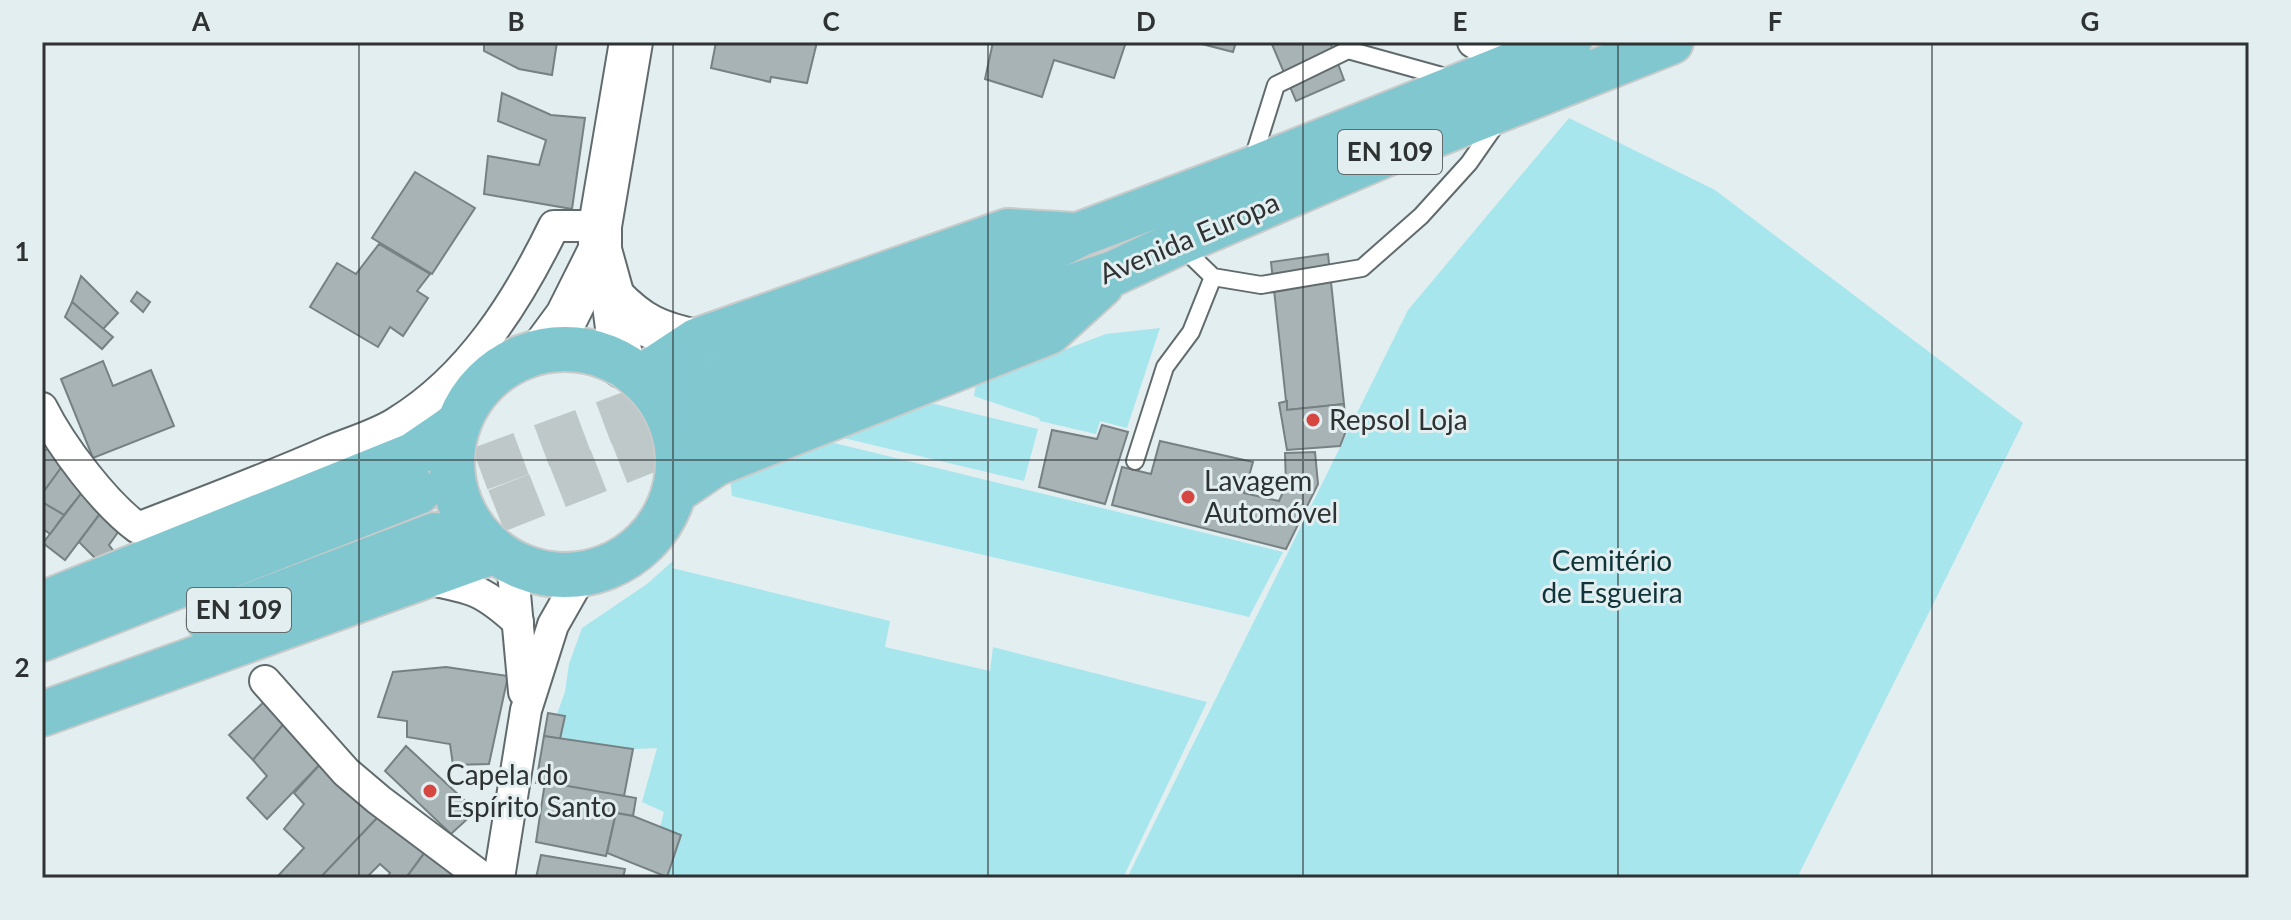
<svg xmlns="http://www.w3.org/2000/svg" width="2291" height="920" viewBox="0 0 2291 920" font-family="Lato,sans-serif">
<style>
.green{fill:#a8e6ee}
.building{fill:#a8b3b5;stroke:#778183;stroke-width:2}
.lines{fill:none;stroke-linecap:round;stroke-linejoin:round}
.primary-tunnel{stroke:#bec8c9;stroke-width:44;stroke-dasharray:44 22;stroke-linecap:butt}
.lane-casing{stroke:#616b6d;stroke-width:20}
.street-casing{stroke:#616b6d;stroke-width:34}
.secondary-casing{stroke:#616b6d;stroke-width:46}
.primary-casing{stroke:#c9caca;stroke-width:48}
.lane{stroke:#fff;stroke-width:16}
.street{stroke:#fff;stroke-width:30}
.secondary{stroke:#fff;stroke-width:42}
.primary{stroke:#81c7cf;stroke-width:44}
.grid{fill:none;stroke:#2e3233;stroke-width:2;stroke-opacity:0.55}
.poi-dot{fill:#d64741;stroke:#e2eeef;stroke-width:3}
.labels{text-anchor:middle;stroke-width:6;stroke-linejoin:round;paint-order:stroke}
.shield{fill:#e2eeef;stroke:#646a6b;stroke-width:2}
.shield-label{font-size:26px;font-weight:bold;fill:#2e3233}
.street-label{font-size:28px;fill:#2e3233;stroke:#e2eeef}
.poi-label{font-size:28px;fill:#2e3233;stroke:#e2eeef;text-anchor:start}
.park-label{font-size:28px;fill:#0f3439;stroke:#e2eeef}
.neatline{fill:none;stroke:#2e3233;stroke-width:3}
.grid-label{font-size:26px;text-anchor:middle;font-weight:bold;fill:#2e3233}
</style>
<rect width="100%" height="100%" fill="#e2eeef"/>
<g class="green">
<path d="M 1569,118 L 1715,190 L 2023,423 L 1797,878 L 1127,878 L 1408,310 Z"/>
<path d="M 1160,328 L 1127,428 L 1100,421 L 1096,434 L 1040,421 L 1039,418 L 974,396 L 976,383 L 1106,334 Z"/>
<path d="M 935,404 L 1038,429 L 1024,481 L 835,436 L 921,405 Z"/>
<path d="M 826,441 L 1283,552 L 1249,617 L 732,496 L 730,478 Z"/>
<path d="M 674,560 L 672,568 L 890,621 L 885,647 L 990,671 L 993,647 L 1207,702 L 1123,878 L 657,878 L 659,873 L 667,876 L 681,835 L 660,827 L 664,812 L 642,802 L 657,748 L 633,749 L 560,739 L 565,716 L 557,714 L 565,692 L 569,664 L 582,628 L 647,584 Z"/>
</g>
<g class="building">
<path d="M 484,42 L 557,42 L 552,75 L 519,69 L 484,51 Z"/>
<path d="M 716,42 L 817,42 L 807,83 L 771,77 L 770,82 L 711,68 Z"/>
<path d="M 993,42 L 1126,42 L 1114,78 L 1054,60 L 1042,97 L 985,79 Z"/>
<path d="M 1194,42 L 1236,42 L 1233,52 Z"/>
<path d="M 1271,42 L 1330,42 L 1344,80 L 1296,101 Z"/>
<path d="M 502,93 L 551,115 L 585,118 L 572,209 L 484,194 L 488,156 L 539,165 L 546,140 L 498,121 Z"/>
<path d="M 415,172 L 475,208 L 432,274 L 372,238 Z"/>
<path d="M 379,244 L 430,274 L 417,291 L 428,298 L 403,336 L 390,327 L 378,347 L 310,307 L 337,263 L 356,274 Z"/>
<path d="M 1328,254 L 1344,404 L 1287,410 L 1271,262 Z"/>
<path d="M 81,276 L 118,313 L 103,329 L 72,302 Z"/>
<path d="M 137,292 L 150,302 L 143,312 L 131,301 Z"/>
<path d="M 72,302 L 113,337 L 102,349 L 65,317 Z"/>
<path d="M 103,361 L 113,386 L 151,370 L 174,426 L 93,458 L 61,379 Z"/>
<path d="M 1287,401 L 1287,410 L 1344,404 L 1346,431 L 1340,446 L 1287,450 L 1279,403 Z"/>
<path d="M 1102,425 L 1128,432 L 1105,504 L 1039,487 L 1052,430 L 1097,439 Z"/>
<path d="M 1160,441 L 1253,462 L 1244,493 L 1279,501 L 1286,485 L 1285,453 L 1315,452 L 1318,484 L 1286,549 L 1112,505 L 1122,467 L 1151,474 Z"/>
<path d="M 48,449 L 66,461 L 42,494 L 42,451 Z"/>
<path d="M 66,461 L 87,486 L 64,515 L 42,502 L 42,494 Z"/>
<path d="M 87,486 L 105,507 L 65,560 L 43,543 Z"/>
<path d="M 42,502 L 64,515 L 50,534 L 42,528 Z"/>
<path d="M 105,507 L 121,528 L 109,545 L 115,553 L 98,561 L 79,542 Z"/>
<path d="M 446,667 L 508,676 L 489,764 L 453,765 L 450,744 L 407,737 L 407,721 L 378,717 L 393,672 Z"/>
<path d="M 268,698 L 288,719 L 253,760 L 229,735 Z"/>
<path d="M 548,713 L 565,716 L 560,739 L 544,736 Z"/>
<path d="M 288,719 L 324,760 L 267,819 L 247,798 L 267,776 L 253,760 Z"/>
<path d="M 544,736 L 633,749 L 624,796 L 536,783 Z"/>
<path d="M 406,746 L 476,811 L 451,834 L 385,771 Z"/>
<path d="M 324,760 L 378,817 L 320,878 L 276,878 L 304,848 L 284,829 L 304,804 L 294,793 Z"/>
<path d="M 545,782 L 636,798 L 633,816 L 616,813 L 606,856 L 536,842 Z"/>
<path d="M 616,813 L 633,816 L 681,835 L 667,877 L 607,853 Z"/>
<path d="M 378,817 L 424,853 L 406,878 L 387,878 L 390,873 L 380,864 L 366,878 L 320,878 Z"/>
<path d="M 426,851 L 460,878 L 406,878 Z"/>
<path d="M 541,855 L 625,869 L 623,878 L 536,878 Z"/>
</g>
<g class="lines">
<g class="primary-tunnel">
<path d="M 418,492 L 689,391"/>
<path d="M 435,535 L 704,429"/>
</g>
<defs>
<g id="lane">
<path d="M 1251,165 L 1276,85 L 1348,50 L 1449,78"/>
<path d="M 1182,247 L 1213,277 L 1261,285 L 1362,268 L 1421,216 L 1469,163 L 1499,120"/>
<path d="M 1135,461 L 1165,367 L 1191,332 L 1213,277"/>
</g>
<g id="street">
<path d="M 1473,42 L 1510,65"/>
<path d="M 42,408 C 61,446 104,503 138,528 C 202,503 267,479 330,451 C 351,442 377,435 397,422 C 470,377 517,302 554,226 L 600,226"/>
<path d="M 512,561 L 524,692"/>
<path d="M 424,579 C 472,588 482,589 518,622"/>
<path d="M 265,681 L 346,772 L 379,800 L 483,878"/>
<path d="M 499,878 L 526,710 L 553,625 L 582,574"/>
</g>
<g id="secondary">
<path d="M 613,297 C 640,325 658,333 696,341"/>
<path d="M 542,350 L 567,316 L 600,250"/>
<path d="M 622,366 L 613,297 L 600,250 L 600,226 L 631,42"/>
</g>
<g id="primary">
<circle cx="565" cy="462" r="113"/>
<path d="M 640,378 L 696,341 L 1008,231 L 1075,235"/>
<path d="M 689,391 L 1022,263 L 1078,235 L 1250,170 L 1569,42"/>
<path d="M 704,429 L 1031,300 L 1114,273 L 1178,243 L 1384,155 L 1671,42"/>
<path d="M 674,492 L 715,464 L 1049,332 L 1101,285"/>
<path d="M 42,604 L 413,455 L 457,425"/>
<path d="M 209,621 L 435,535"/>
<path d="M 42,639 L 418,492"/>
<path d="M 42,714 L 495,551"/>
</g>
</defs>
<use href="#lane" class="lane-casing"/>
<use href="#street" class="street-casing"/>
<use href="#secondary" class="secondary-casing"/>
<use href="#primary" class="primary-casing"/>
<use href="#lane" class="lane"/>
<use href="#street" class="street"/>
<use href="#secondary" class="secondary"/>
<use href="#primary" class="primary"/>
</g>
<path class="grid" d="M 359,42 L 359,878M 673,42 L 673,878M 988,42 L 988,878M 1303,42 L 1303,878M 1618,42 L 1618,878M 1932,42 L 1932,878M 42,460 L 2249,460"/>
<g class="poi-dot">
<circle cx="1313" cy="420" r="8"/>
<circle cx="1188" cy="497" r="8"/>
<circle cx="430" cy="791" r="8"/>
</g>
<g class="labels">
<g class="shield">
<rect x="1338" y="130" width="104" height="44" rx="6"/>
<rect x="187" y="588" width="104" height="44" rx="6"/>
</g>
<g class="shield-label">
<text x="1390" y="161">EN 109</text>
<text x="239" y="619">EN 109</text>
</g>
<g class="street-label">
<text transform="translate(1189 238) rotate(-23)" y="10">Avenida Europa</text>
</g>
<g class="poi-label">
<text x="1329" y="430">Repsol Loja</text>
<text x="1204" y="491">Lavagem<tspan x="1204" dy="32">Automóvel</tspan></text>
<text x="446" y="785">Capela do<tspan x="446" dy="32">Espírito Santo</tspan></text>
</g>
<g class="park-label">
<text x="1612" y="571">Cemitério<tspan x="1612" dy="32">de Esgueira</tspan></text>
</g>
</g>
<rect width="2291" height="920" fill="none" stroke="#e2eeef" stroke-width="88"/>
<rect x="44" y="44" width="2203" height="832" class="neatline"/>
<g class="grid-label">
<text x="201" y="31">A</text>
<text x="516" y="31">B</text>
<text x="831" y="31">C</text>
<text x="1146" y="31">D</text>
<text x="1460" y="31">E</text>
<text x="1775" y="31">F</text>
<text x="2090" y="31">G</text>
<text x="22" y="261">1</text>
<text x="22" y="677">2</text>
</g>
</svg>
